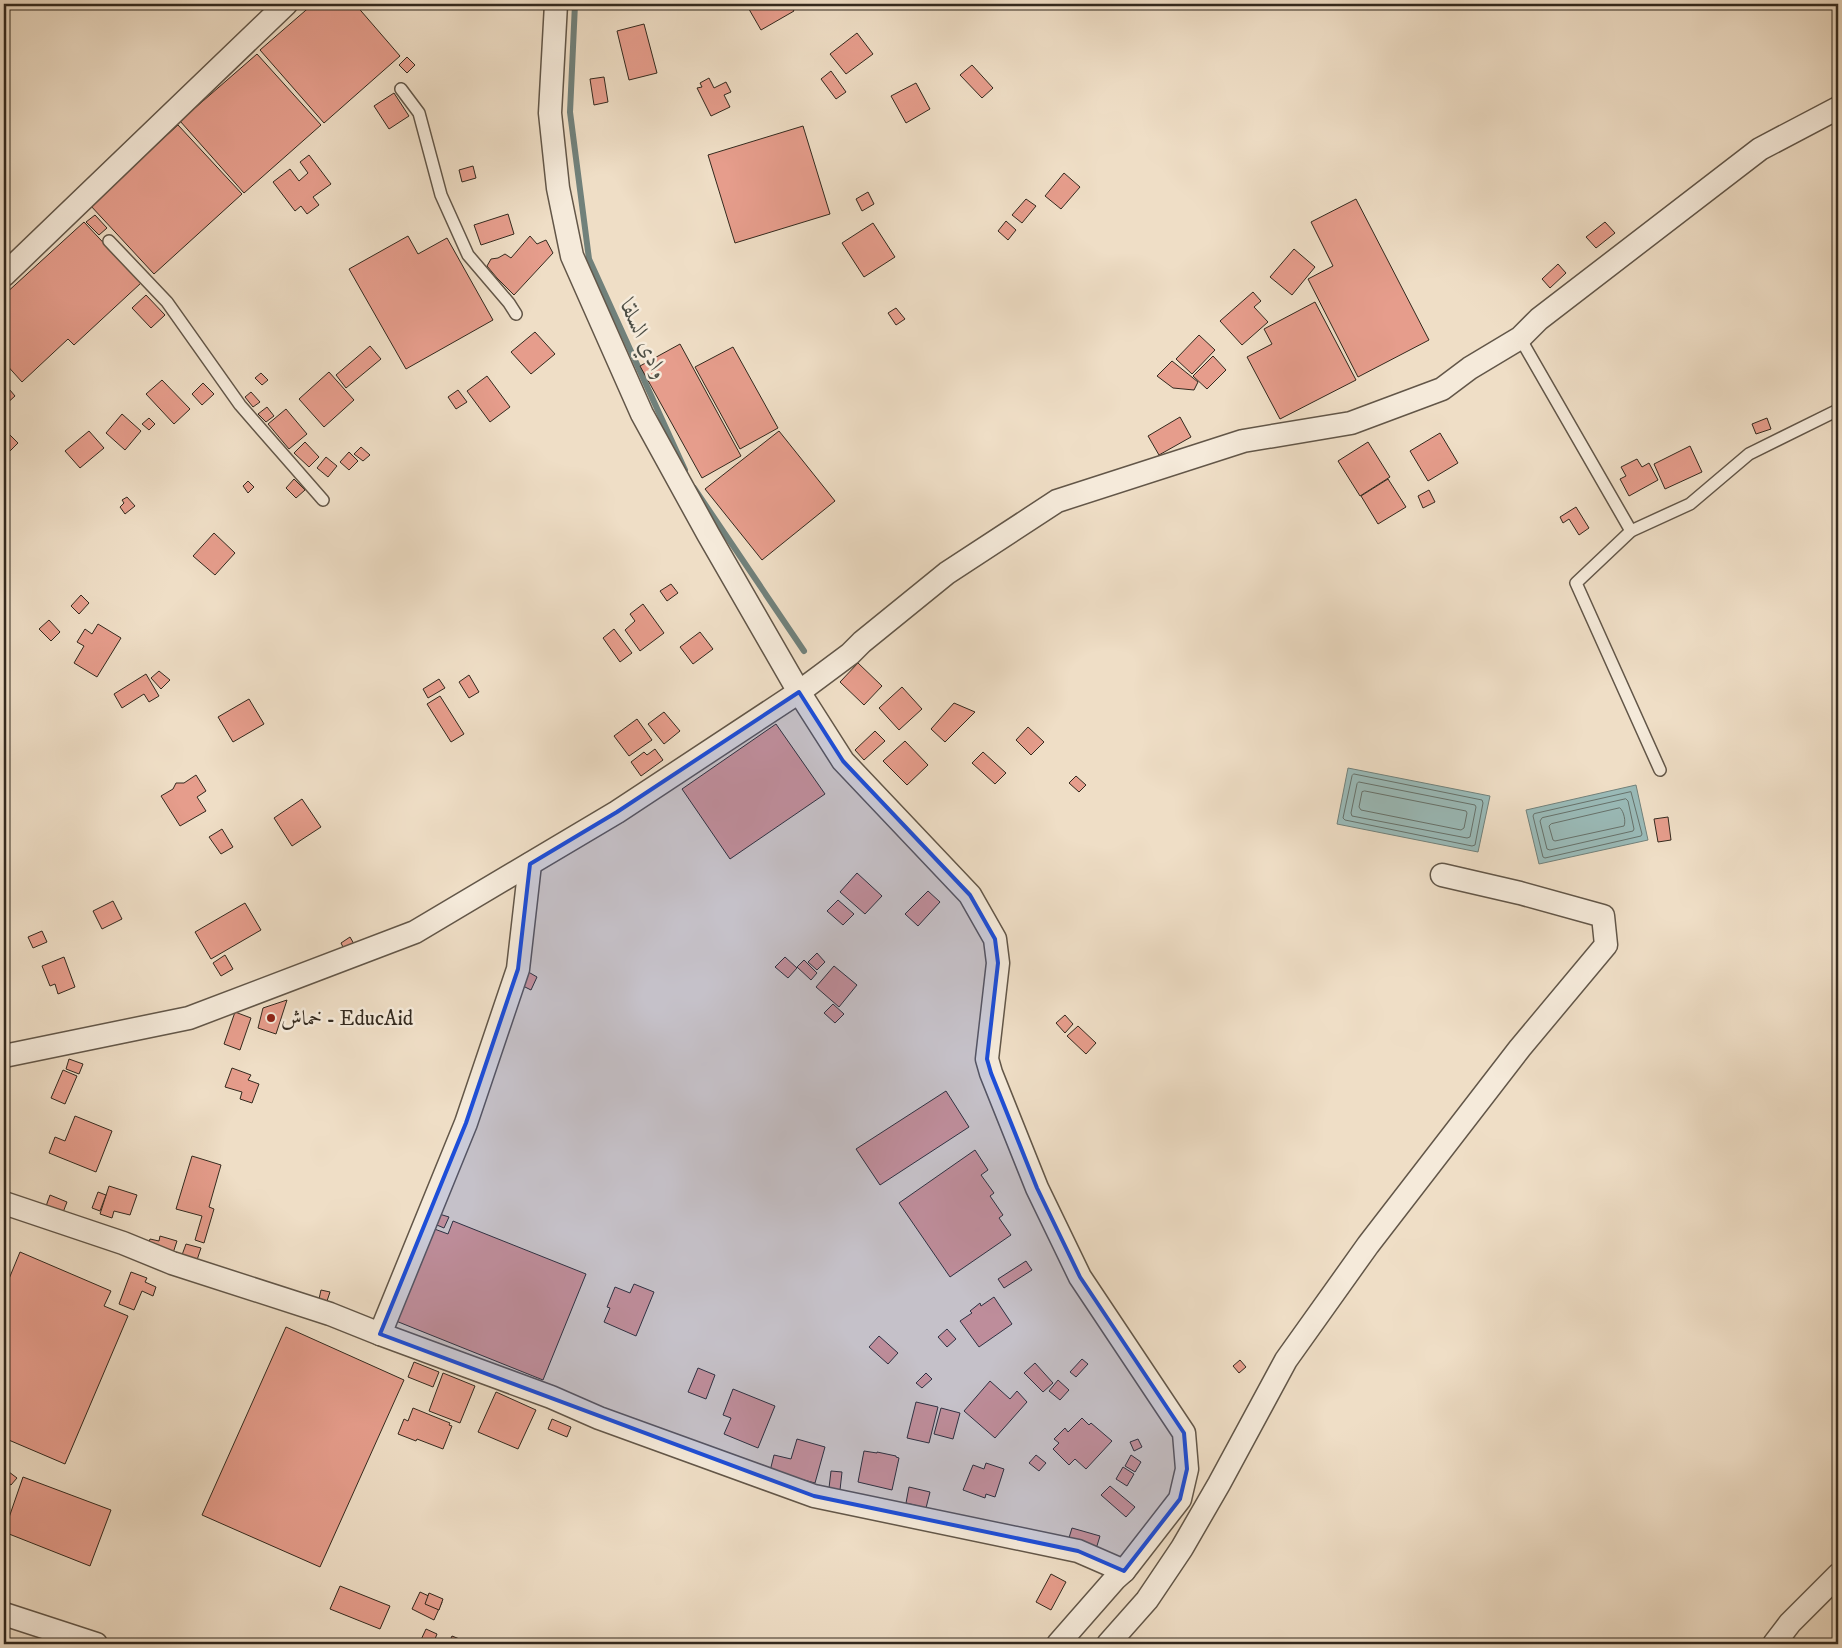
<svg xmlns="http://www.w3.org/2000/svg" width="1842" height="1648" viewBox="0 0 1842 1648" font-family="'IM FELL DW Pica',Amiri,serif">
<style>
.water{fill:#9abbb9;stroke:#71817b}
.lines{fill:none;stroke-linecap:round;stroke-linejoin:round}
.shore{stroke:#66726c;stroke-width:1}
.stream{stroke:#71817b;stroke-width:6}
.building{fill:#e69d8c;stroke:#33291e}
.lane-casing{stroke:#625648;stroke-width:14}
.street-casing{stroke:#625648;stroke-width:25}
.lane{stroke:#f5eada;stroke-width:11}
.street{stroke:#f5eada;stroke-width:22}
.marked{fill:#1d4ed8;fill-opacity:0.2;stroke:#1d4ed8;stroke-width:4;stroke-linejoin:round}
.poi-dot{fill:#8f2418;stroke:#f5eada;stroke-width:2}
.labels{text-anchor:middle;stroke-width:5;stroke-linejoin:round;paint-order:stroke}
.poi-label{font-size:21px;fill:#33291e;stroke:#f5eada;text-anchor:start}
.water-label{font-size:22px;font-style:italic;fill:#4d4e45;stroke:#f5eada}
</style>
<rect width="100%" height="100%" fill="#efdec6"/>
<filter id="stains"><feTurbulence type="fractalNoise" baseFrequency=".004" numOctaves="4"/><feColorMatrix values="0 0 0 0 .2 0 0 0 0 .09 0 0 0 0 .02 0 0 0 .5 -.17"/></filter>
<radialGradient id="worn" r=".72"><stop offset=".6" stop-color="#630" stop-opacity="0"/><stop offset="1" stop-color="#630" stop-opacity=".3"/></radialGradient>
<g class="water">
<path d="M 1348,768 L 1490,796 L 1478,852 L 1337,824 Z"/>
<path d="M 1636,785 L 1648,840 L 1539,864 L 1526,810 Z"/>
</g>
<g class="lines">
<g class="shore">
<path d="M 1354,774 L 1482,800 L 1483,803 L 1475,845 L 1472,846 L 1345,820 L 1343,818 L 1352,776 Z"/>
<path d="M 1359,782 L 1475,805 L 1476,807 L 1470,837 L 1467,838 L 1352,816 L 1351,813 L 1357,784 Z"/>
<path d="M 1365,791 L 1466,811 L 1467,813 L 1464,828 L 1461,830 L 1361,810 L 1359,807 L 1362,792 Z"/>
<path d="M 1631,792 L 1642,834 L 1641,836 L 1545,858 L 1543,857 L 1533,816 L 1534,814 Z"/>
<path d="M 1626,799 L 1628,801 L 1634,829 L 1633,831 L 1550,850 L 1547,849 L 1540,821 L 1542,818 Z"/>
<path d="M 1620,808 C 1624,811 1626,822 1624,826 L 1555,841 L 1553,840 L 1549,826 L 1551,824 Z"/>
</g>
<g class="stream">
<path d="M 575,4 L 570,112 L 589,259 L 685,470"/>
<path d="M 694,488 L 804,651"/>
</g>
</g>
<g class="building">
<path d="M 313,4 L 355,4 L 400,56 L 324,123 L 260,50 Z"/>
<path d="M 746,4 L 790,4 L 794,11 L 761,30 Z"/>
<path d="M 644,24 L 657,73 L 629,80 L 617,31 Z"/>
<path d="M 857,33 L 873,54 L 846,74 L 830,54 Z"/>
<path d="M 257,54 L 321,125 L 244,193 L 180,121 Z"/>
<path d="M 407,57 L 415,65 L 407,73 L 399,65 Z"/>
<path d="M 972,65 L 993,88 L 982,98 L 960,75 Z"/>
<path d="M 831,71 L 846,92 L 836,99 L 821,79 Z"/>
<path d="M 604,77 L 608,102 L 594,105 L 590,79 Z"/>
<path d="M 709,78 L 714,88 L 726,82 L 731,92 L 724,95 L 730,107 L 711,116 L 697,88 L 702,87 L 700,83 Z"/>
<path d="M 916,83 L 930,109 L 906,123 L 891,96 Z"/>
<path d="M 394,93 L 409,116 L 389,129 L 374,106 Z"/>
<path d="M 178,125 L 242,194 L 154,274 L 90,205 Z"/>
<path d="M 803,126 L 830,214 L 735,243 L 708,155 Z"/>
<path d="M 309,155 L 331,184 L 313,197 L 319,205 L 307,214 L 301,206 L 295,211 L 273,182 L 290,169 L 299,181 L 308,173 L 300,162 Z"/>
<path d="M 473,166 L 476,178 L 462,182 L 459,170 Z"/>
<path d="M 1064,173 L 1080,187 L 1061,209 L 1045,196 Z"/>
<path d="M 868,192 L 874,204 L 862,211 L 856,199 Z"/>
<path d="M 1026,199 L 1036,206 L 1022,223 L 1012,215 Z"/>
<path d="M 1356,199 L 1429,340 L 1358,377 L 1308,279 L 1333,266 L 1311,222 Z"/>
<path d="M 508,214 L 514,234 L 481,245 L 474,225 Z"/>
<path d="M 95,215 L 107,228 L 99,235 L 86,222 Z"/>
<path d="M 1006,221 L 1016,230 L 1008,240 L 998,231 Z"/>
<path d="M 84,222 L 141,283 L 74,345 L 68,339 L 22,382 L 4,362 L 4,295 Z"/>
<path d="M 1605,222 L 1615,233 L 1596,248 L 1586,237 Z"/>
<path d="M 873,223 L 895,257 L 864,277 L 842,243 Z"/>
<path d="M 408,236 L 418,254 L 447,238 L 493,320 L 406,369 L 349,269 Z"/>
<path d="M 530,236 L 537,244 L 546,240 L 553,253 L 514,295 L 497,278 L 487,266 L 491,259 L 498,258 L 505,254 L 511,258 Z"/>
<path d="M 1294,249 L 1315,267 L 1292,295 L 1270,277 Z"/>
<path d="M 1558,264 L 1566,273 L 1550,288 L 1542,279 Z"/>
<path d="M 1253,292 L 1261,301 L 1254,307 L 1268,322 L 1242,345 L 1220,321 Z"/>
<path d="M 146,295 L 165,315 L 151,328 L 132,308 Z"/>
<path d="M 1315,302 L 1356,380 L 1280,419 L 1247,357 L 1272,344 L 1264,329 Z"/>
<path d="M 896,308 L 905,319 L 896,325 L 888,313 Z"/>
<path d="M 535,332 L 555,354 L 531,374 L 511,352 Z"/>
<path d="M 1199,335 L 1215,350 L 1192,374 L 1176,359 Z"/>
<path d="M 680,344 L 741,456 L 702,478 L 640,366 Z"/>
<path d="M 370,346 L 381,359 L 346,388 L 336,375 Z"/>
<path d="M 733,347 L 778,428 L 740,449 L 695,367 Z"/>
<path d="M 1213,356 L 1226,370 L 1207,389 L 1193,376 Z"/>
<path d="M 1172,361 L 1198,382 L 1194,390 L 1173,388 L 1157,376 Z"/>
<path d="M 329,372 L 354,400 L 324,427 L 299,399 Z"/>
<path d="M 261,373 L 268,380 L 262,385 L 255,378 Z"/>
<path d="M 487,376 L 510,407 L 490,422 L 467,391 Z"/>
<path d="M 162,380 L 190,409 L 174,424 L 146,394 Z"/>
<path d="M 4,383 L 15,396 L 4,406 Z"/>
<path d="M 203,383 L 214,394 L 202,405 L 192,394 Z"/>
<path d="M 458,390 L 467,402 L 456,409 L 448,397 Z"/>
<path d="M 251,392 L 260,402 L 253,407 L 245,397 Z"/>
<path d="M 267,407 L 274,416 L 266,422 L 258,414 Z"/>
<path d="M 286,409 L 307,434 L 289,449 L 268,424 Z"/>
<path d="M 122,414 L 141,431 L 125,450 L 106,433 Z"/>
<path d="M 1180,417 L 1191,437 L 1159,455 L 1148,436 Z"/>
<path d="M 149,418 L 155,424 L 149,430 L 142,424 Z"/>
<path d="M 1767,418 L 1771,429 L 1756,434 L 1752,424 Z"/>
<path d="M 4,429 L 18,443 L 4,457 Z"/>
<path d="M 89,431 L 104,448 L 80,468 L 65,451 Z"/>
<path d="M 779,431 L 835,501 L 762,560 L 705,489 Z"/>
<path d="M 1440,433 L 1458,463 L 1428,481 L 1410,451 Z"/>
<path d="M 305,442 L 319,457 L 309,467 L 294,453 Z"/>
<path d="M 1368,442 L 1390,477 L 1360,496 L 1338,461 Z"/>
<path d="M 1690,446 L 1702,472 L 1665,489 L 1654,464 Z"/>
<path d="M 361,447 L 370,455 L 363,461 L 354,454 Z"/>
<path d="M 349,452 L 358,461 L 349,470 L 340,462 Z"/>
<path d="M 326,457 L 337,466 L 328,477 L 317,468 Z"/>
<path d="M 1637,459 L 1642,467 L 1649,463 L 1658,480 L 1629,496 L 1620,479 L 1626,476 L 1621,467 Z"/>
<path d="M 294,479 L 305,490 L 296,498 L 286,488 Z"/>
<path d="M 1388,479 L 1406,507 L 1378,524 L 1361,496 Z"/>
<path d="M 248,481 L 254,487 L 248,493 L 243,486 Z"/>
<path d="M 1429,490 L 1435,502 L 1423,508 L 1418,496 Z"/>
<path d="M 127,497 L 135,506 L 125,514 L 120,507 L 124,503 L 122,500 Z"/>
<path d="M 1576,507 L 1589,528 L 1579,535 L 1569,519 L 1563,523 L 1560,517 Z"/>
<path d="M 214,533 L 235,553 L 215,575 L 193,556 Z"/>
<path d="M 671,584 L 678,593 L 667,601 L 660,591 Z"/>
<path d="M 81,595 L 89,603 L 79,614 L 71,606 Z"/>
<path d="M 643,604 L 664,633 L 640,651 L 625,630 L 635,621 L 630,614 Z"/>
<path d="M 49,620 L 60,632 L 51,641 L 39,629 Z"/>
<path d="M 98,624 L 121,638 L 97,677 L 74,663 L 84,646 L 77,642 L 85,629 L 92,634 Z"/>
<path d="M 614,629 L 632,653 L 620,662 L 603,638 Z"/>
<path d="M 700,632 L 713,649 L 693,664 L 680,647 Z"/>
<path d="M 858,663 L 882,686 L 864,705 L 840,682 Z"/>
<path d="M 159,671 L 170,680 L 161,689 L 151,678 Z"/>
<path d="M 146,674 L 159,696 L 149,702 L 144,694 L 122,708 L 114,694 Z"/>
<path d="M 469,675 L 479,692 L 469,698 L 459,682 Z"/>
<path d="M 439,679 L 445,688 L 428,698 L 423,689 Z"/>
<path d="M 902,687 L 922,709 L 899,730 L 879,708 Z"/>
<path d="M 440,696 L 464,734 L 451,742 L 427,704 Z"/>
<path d="M 249,699 L 264,724 L 233,742 L 218,717 Z"/>
<path d="M 954,703 L 975,712 L 945,742 L 931,729 Z"/>
<path d="M 664,712 L 680,731 L 664,744 L 648,724 Z"/>
<path d="M 637,719 L 652,740 L 629,756 L 614,736 Z"/>
<path d="M 776,724 L 825,794 L 730,859 L 682,789 Z"/>
<path d="M 1028,727 L 1044,742 L 1031,755 L 1016,740 Z"/>
<path d="M 875,731 L 885,741 L 864,760 L 855,750 Z"/>
<path d="M 905,741 L 928,765 L 907,785 L 883,761 Z"/>
<path d="M 655,749 L 663,760 L 641,776 L 631,762 L 644,752 L 647,755 Z"/>
<path d="M 983,752 L 1006,773 L 995,784 L 972,763 Z"/>
<path d="M 196,775 L 206,791 L 197,797 L 206,811 L 180,826 L 161,796 L 173,789 L 176,783 L 184,783 Z"/>
<path d="M 1076,776 L 1086,785 L 1079,792 L 1069,783 Z"/>
<path d="M 302,799 L 321,827 L 292,846 L 274,818 Z"/>
<path d="M 1668,817 L 1671,840 L 1658,842 L 1654,819 Z"/>
<path d="M 222,829 L 233,847 L 221,854 L 209,837 Z"/>
<path d="M 857,873 L 882,896 L 865,914 L 840,892 Z"/>
<path d="M 928,891 L 940,902 L 918,926 L 905,914 Z"/>
<path d="M 838,900 L 854,914 L 843,925 L 827,911 Z"/>
<path d="M 113,901 L 122,919 L 102,929 L 93,911 Z"/>
<path d="M 245,903 L 261,930 L 211,959 L 195,932 Z"/>
<path d="M 42,931 L 47,942 L 33,948 L 28,937 Z"/>
<path d="M 350,937 L 354,944 L 344,949 L 341,943 Z"/>
<path d="M 817,953 L 825,962 L 817,970 L 808,962 Z"/>
<path d="M 225,955 L 233,969 L 221,976 L 213,963 Z"/>
<path d="M 64,957 L 75,987 L 58,994 L 55,984 L 50,986 L 42,966 Z"/>
<path d="M 785,957 L 797,968 L 788,978 L 775,967 Z"/>
<path d="M 804,960 L 817,973 L 811,980 L 797,967 Z"/>
<path d="M 834,966 L 857,985 L 839,1007 L 816,987 Z"/>
<path d="M 525,970 L 537,977 L 531,990 L 519,984 Z"/>
<path d="M 287,1000 L 276,1034 L 258,1028 L 263,1008 Z"/>
<path d="M 833,1004 L 844,1014 L 835,1023 L 824,1013 Z"/>
<path d="M 235,1012 L 251,1018 L 240,1050 L 224,1044 Z"/>
<path d="M 1065,1015 L 1073,1024 L 1065,1033 L 1056,1023 Z"/>
<path d="M 1078,1026 L 1096,1043 L 1086,1054 L 1067,1036 Z"/>
<path d="M 69,1059 L 83,1064 L 79,1074 L 66,1069 Z"/>
<path d="M 232,1068 L 251,1075 L 248,1080 L 259,1084 L 252,1103 L 240,1099 L 242,1092 L 225,1087 Z"/>
<path d="M 63,1070 L 77,1076 L 65,1104 L 51,1098 Z"/>
<path d="M 946,1091 L 969,1127 L 880,1185 L 856,1149 Z"/>
<path d="M 75,1116 L 112,1131 L 96,1172 L 49,1153 L 55,1137 L 65,1141 Z"/>
<path d="M 975,1150 L 988,1170 L 981,1175 L 994,1193 L 990,1196 L 1003,1215 L 999,1218 L 1011,1235 L 950,1277 L 899,1203 Z"/>
<path d="M 192,1156 L 221,1165 L 209,1207 L 214,1209 L 204,1243 L 195,1240 L 202,1216 L 176,1209 Z"/>
<path d="M 109,1186 L 137,1195 L 130,1215 L 114,1211 L 112,1218 L 100,1214 Z"/>
<path d="M 98,1192 L 106,1195 L 100,1211 L 92,1208 Z"/>
<path d="M 50,1195 L 67,1202 L 62,1215 L 45,1209 Z"/>
<path d="M 436,1213 L 449,1217 L 444,1228 L 432,1223 Z"/>
<path d="M 453,1221 L 586,1274 L 543,1380 L 391,1319 L 429,1227 L 448,1234 Z"/>
<path d="M 160,1236 L 177,1241 L 173,1253 L 148,1245 L 150,1239 L 159,1241 Z"/>
<path d="M 186,1244 L 201,1248 L 197,1260 L 182,1255 Z"/>
<path d="M 20,1252 L 111,1291 L 104,1306 L 128,1316 L 65,1464 L 4,1438 L 4,1291 Z"/>
<path d="M 1026,1261 L 1032,1270 L 1004,1288 L 998,1279 Z"/>
<path d="M 131,1272 L 147,1278 L 145,1282 L 156,1287 L 153,1296 L 142,1291 L 134,1310 L 119,1304 Z"/>
<path d="M 634,1284 L 654,1292 L 636,1336 L 604,1322 L 610,1308 L 607,1307 L 615,1287 L 630,1293 Z"/>
<path d="M 321,1290 L 330,1292 L 327,1301 L 319,1299 Z"/>
<path d="M 994,1297 L 1012,1324 L 979,1347 L 960,1321 L 972,1313 L 970,1311 L 980,1303 L 981,1306 Z"/>
<path d="M 286,1327 L 404,1380 L 320,1567 L 202,1515 Z"/>
<path d="M 947,1329 L 956,1339 L 947,1347 L 938,1337 Z"/>
<path d="M 879,1336 L 898,1353 L 888,1364 L 869,1347 Z"/>
<path d="M 1082,1359 L 1088,1364 L 1076,1377 L 1070,1372 Z"/>
<path d="M 1240,1360 L 1246,1367 L 1239,1373 L 1233,1366 Z"/>
<path d="M 414,1362 L 439,1372 L 433,1387 L 408,1377 Z"/>
<path d="M 1035,1363 L 1053,1383 L 1043,1392 L 1024,1373 Z"/>
<path d="M 698,1368 L 715,1375 L 706,1399 L 688,1392 Z"/>
<path d="M 443,1373 L 475,1386 L 460,1423 L 429,1411 Z"/>
<path d="M 926,1373 L 932,1379 L 922,1388 L 916,1383 Z"/>
<path d="M 1058,1380 L 1069,1390 L 1060,1400 L 1049,1391 Z"/>
<path d="M 990,1381 L 1010,1399 L 1017,1391 L 1027,1402 L 995,1438 L 964,1411 Z"/>
<path d="M 733,1389 L 775,1406 L 758,1448 L 724,1434 L 731,1418 L 723,1415 Z"/>
<path d="M 496,1392 L 536,1410 L 518,1449 L 478,1432 Z"/>
<path d="M 916,1402 L 938,1407 L 929,1443 L 907,1438 Z"/>
<path d="M 413,1408 L 450,1423 L 449,1425 L 452,1426 L 443,1449 L 417,1439 L 416,1441 L 398,1434 L 404,1419 L 408,1421 Z"/>
<path d="M 941,1408 L 960,1413 L 953,1439 L 934,1434 Z"/>
<path d="M 1082,1418 L 1089,1425 L 1091,1423 L 1112,1441 L 1086,1469 L 1075,1459 L 1069,1465 L 1053,1449 L 1059,1443 L 1054,1439 L 1065,1428 L 1068,1432 Z"/>
<path d="M 552,1419 L 571,1427 L 567,1437 L 548,1429 Z"/>
<path d="M 797,1439 L 825,1447 L 815,1483 L 770,1471 L 774,1455 L 791,1459 Z"/>
<path d="M 1138,1439 L 1142,1447 L 1134,1451 L 1130,1442 Z"/>
<path d="M 864,1451 L 877,1453 L 877,1452 L 896,1456 L 896,1457 L 899,1458 L 892,1490 L 858,1482 Z"/>
<path d="M 1036,1455 L 1046,1463 L 1039,1471 L 1029,1463 Z"/>
<path d="M 1131,1455 L 1141,1462 L 1135,1472 L 1125,1466 Z"/>
<path d="M 986,1463 L 1004,1469 L 995,1497 L 986,1494 L 985,1498 L 963,1490 L 973,1465 L 984,1469 Z"/>
<path d="M 1123,1467 L 1134,1474 L 1127,1486 L 1116,1479 Z"/>
<path d="M 831,1471 L 842,1472 L 840,1490 L 829,1488 Z"/>
<path d="M 9,1472 L 17,1478 L 11,1485 L 4,1480 Z"/>
<path d="M 23,1477 L 111,1510 L 90,1566 L 4,1532 Z"/>
<path d="M 1110,1486 L 1135,1507 L 1126,1517 L 1101,1495 Z"/>
<path d="M 909,1487 L 930,1492 L 926,1508 L 906,1503 Z"/>
<path d="M 1072,1528 L 1100,1536 L 1096,1549 L 1068,1541 Z"/>
<path d="M 1051,1574 L 1066,1582 L 1051,1610 L 1036,1602 Z"/>
<path d="M 340,1586 L 390,1606 L 380,1629 L 330,1609 Z"/>
<path d="M 420,1592 L 442,1602 L 434,1620 L 412,1609 Z"/>
<path d="M 429,1593 L 443,1599 L 439,1610 L 425,1604 Z"/>
<path d="M 426,1629 L 437,1634 L 433,1644 L 419,1644 Z"/>
<path d="M 452,1636 L 462,1640 L 461,1644 L 448,1644 Z"/>
</g>
<g class="lines">
<defs>
<g id="lane">
<path d="M 401,89 L 419,113 L 441,195 L 468,255 L 509,303 L 516,314"/>
<path d="M 109,241 L 167,302 L 240,405 L 323,500"/>
<path d="M 1520,338 L 1631,531"/>
<path d="M 1660,770 L 1576,583 L 1631,531 L 1690,504 L 1749,454 L 1838,410"/>
</g>
<g id="street">
<path d="M 556,4 L 550,113 L 558,188 L 572,256 L 642,414 L 708,534 L 799,692 L 843,761 L 970,895 L 995,939 L 998,963 L 987,1059 L 991,1073 L 1037,1188 L 1080,1277 L 1184,1433 L 1187,1469 L 1180,1499 L 1124,1571 L 1115,1579 L 1058,1644"/>
<path d="M 4,275 L 286,4"/>
<path d="M 4,1056 L 189,1018 L 415,932 L 617,812 L 799,692 L 850,654 L 862,642 L 947,573 L 1057,501 L 1243,441 L 1351,423 L 1442,389 L 1470,368 L 1520,338 L 1539,319 L 1760,149 L 1838,108"/>
<path d="M 4,1203 L 123,1243 L 172,1263 L 330,1314 L 380,1334 L 551,1397 L 599,1418 L 814,1496 L 1078,1551 L 1124,1571"/>
<path d="M 380,1334 L 466,1123 L 518,969 L 530,864"/>
<path d="M 4,1614 L 96,1644"/>
<path d="M 1108,1644 L 1147,1600 L 1182,1548 L 1219,1484 L 1286,1360 L 1368,1245 L 1520,1048 L 1606,945 L 1603,916 L 1520,893 L 1442,875"/>
<path d="M 1774,1644 L 1790,1623 L 1838,1575"/>
</g>
</defs>
<use href="#lane" class="lane-casing"/>
<use href="#street" class="street-casing"/>
<use href="#lane" class="lane"/>
<use href="#street" class="street"/>
</g>
<path class="marked" d="M 799,692 L 843,761 L 970,895 L 995,939 L 998,963 L 987,1059 L 991,1073 L 1037,1188 L 1080,1277 L 1184,1433 L 1187,1469 L 1180,1499 L 1124,1571 L 1078,1551 L 814,1496 L 380,1334 L 466,1123 L 518,969 L 530,864 L 617,812 Z"/>
<circle class="poi-dot" cx="271" cy="1018" r="5"/>
<g class="labels">
<g class="poi-label">
<text x="281" y="1025">خماش - EducAid</text>
</g>
<g class="water-label">
<text transform="translate(645 339) rotate(65)" y="8">وادي السلقا</text>
</g>
</g>
<rect width="1842" height="1648" fill="none" stroke="#efdec6" stroke-width="20"/>
<rect x="5" y="5" width="1832" height="1638" fill="none" stroke="#33291e" stroke-width="2.5"/>
<rect x="10" y="10" width="1822" height="1628" fill="none" stroke="#33291e"/>
<rect width="100%" height="100%" filter="url(#stains)"/>
<rect width="100%" height="100%" fill="url(#worn)"/>
</svg>
